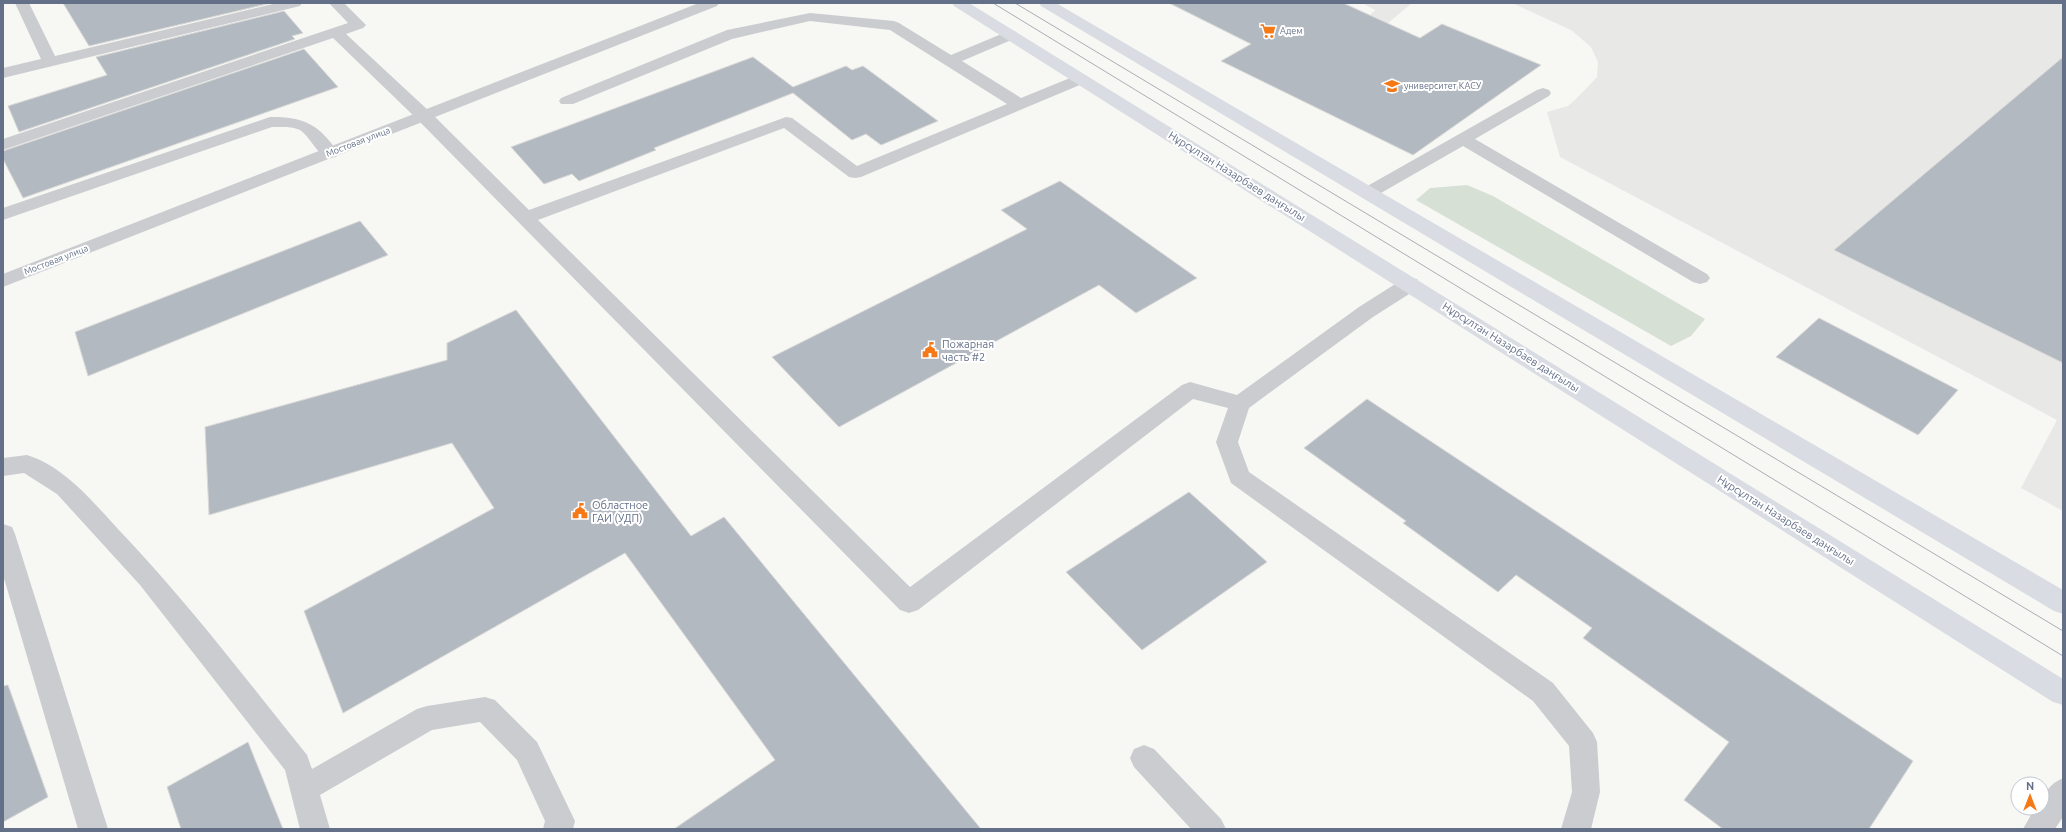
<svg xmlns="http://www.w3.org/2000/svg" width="2066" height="832" viewBox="0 0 2066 832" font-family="Ubuntu,sans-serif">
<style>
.built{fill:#e8e8e7}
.green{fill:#d7e0d5}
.building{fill:#b3b9c1;stroke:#d9d9d7}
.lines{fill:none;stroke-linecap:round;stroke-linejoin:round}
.service{fill:#caccd0;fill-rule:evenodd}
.tertiary{fill:#caccd0;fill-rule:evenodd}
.primary{fill:#d9dce2;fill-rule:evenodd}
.tram{stroke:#aaaeb6;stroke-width:1}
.labels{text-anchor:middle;stroke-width:4;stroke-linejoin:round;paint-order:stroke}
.far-poi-label{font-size:9px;fill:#637088;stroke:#fff;text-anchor:start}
.far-street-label{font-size:9px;fill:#637088;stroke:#fff}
.street-label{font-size:11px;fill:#637088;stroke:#fff}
.poi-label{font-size:11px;fill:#637088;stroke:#fff;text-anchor:start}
</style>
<rect width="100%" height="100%" fill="#f7f8f4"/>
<g class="built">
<path d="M 1362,3 L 1412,3 L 1376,33 L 1361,24 L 1375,10 Z"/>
<path d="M 1512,3 L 2063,3 L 2063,511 L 2021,488 L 2057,420 L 1560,157 L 1547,112 L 1568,106 L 1579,96 L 1597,77 L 1598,62 L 1591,47 L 1571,30 Z"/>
</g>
<path class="green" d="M 1467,185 L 1493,196 L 1705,319 L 1691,336 L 1671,346 L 1416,200 L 1430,188 Z"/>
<g class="building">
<path d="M 63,3 L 271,3 L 89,46 Z"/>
<path d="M 1169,3 L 1343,3 L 1420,38 L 1442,24 L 1541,65 L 1413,155 L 1221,61 L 1251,44 Z"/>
<path d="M 284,11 L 303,33 L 292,36 L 295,39 L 19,132 L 8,106 L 107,75 L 96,57 Z"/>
<path d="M 304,49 L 338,87 L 23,198 L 3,159 L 3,151 Z"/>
<path d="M 753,57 L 793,87 L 846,66 L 852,70 L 863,66 L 938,121 L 881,145 L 866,134 L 852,140 L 793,93 L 654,148 L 656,150 L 579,181 L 572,174 L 544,184 L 511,147 Z"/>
<path d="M 2063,57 L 2063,363 L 1834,250 Z"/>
<path d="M 1060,181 L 1197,278 L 1136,313 L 1099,285 L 839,427 L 772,357 L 1027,229 L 1001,210 Z"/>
<path d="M 360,221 L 388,255 L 88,376 L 75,332 Z"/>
<path d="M 516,310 L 691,536 L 724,517 L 981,829 L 674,829 L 775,760 L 625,553 L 343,713 L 304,611 L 494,508 L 452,443 L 209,515 L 205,427 L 447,360 L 447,343 Z"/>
<path d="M 1819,318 L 1958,390 L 1918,435 L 1776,357 Z"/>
<path d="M 1367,399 L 1913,761 L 1869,829 L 1723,829 L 1684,800 L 1729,742 L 1583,638 L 1592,628 L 1516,575 L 1498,592 L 1403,523 L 1406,521 L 1304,448 Z"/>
<path d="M 1189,492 L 1267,562 L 1142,650 L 1066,572 Z"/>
<path d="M 8,685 L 48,797 L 3,822 L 3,686 Z"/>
<path d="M 248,742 L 283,829 L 181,829 L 167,787 Z"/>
</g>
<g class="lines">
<g class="service">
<path d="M 15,3 L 29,3 L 55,56 L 277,3 L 302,3 L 300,6 L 3,78 L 3,68 L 41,59 Z"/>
<path d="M 329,3 L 344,3 L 366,25 L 363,28 L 346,34 L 430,112 L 529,210 L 786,117 L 792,118 L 857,166 L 1007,104 L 890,30 L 810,21 L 732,39 L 573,104 L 561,104 L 559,101 L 561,98 L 727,30 L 810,13 L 894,21 L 899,23 L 951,55 L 1011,30 L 1016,32 L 1019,35 L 1016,38 L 962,61 L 1021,98 L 1075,76 L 1087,76 L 1089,79 L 1087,82 L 861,177 L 855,178 L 849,177 L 784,128 L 538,220 L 910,587 L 1182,385 L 1190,382 L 1237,395 L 1359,307 L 1403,279 L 1410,278 L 1417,279 L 1420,284 L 1417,289 L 1373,317 L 1249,408 L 1238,442 L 1249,472 L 1553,683 L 1593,733 L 1597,742 L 1600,792 L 1591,829 L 1561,829 L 1572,792 L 1569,746 L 1533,701 L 1231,483 L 1216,442 L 1228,408 L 1193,399 L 918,610 L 909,613 L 900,610 L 418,120 L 333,38 L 3,150 L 3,139 L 348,23 Z"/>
<path d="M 1543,88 L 1549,90 L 1551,93 L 1549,96 L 1475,139 L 1707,274 L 1710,278 L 1707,282 L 1700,284 L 1693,282 L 1463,146 L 1374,197 L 1368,198 L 1362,197 L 1359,193 L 1362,189 L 1537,90 Z"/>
<path d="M 270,117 C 305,117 318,124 339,153 L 336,157 C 318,161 313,139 300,130 C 292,126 281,127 272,127 L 3,220 L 3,208 Z"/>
<path d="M 27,455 C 65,467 92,501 118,529 C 186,600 245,678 307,755 L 312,769 L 417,709 L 427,706 L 485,697 L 495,700 L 537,742 L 575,821 L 573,829 L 543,829 L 545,821 L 517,760 L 480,722 L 432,730 L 320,795 L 330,829 L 300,829 L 285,770 L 140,585 L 57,494 L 24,473 L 3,476 L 3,458 Z"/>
<path d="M 3,524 L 12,527 L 15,534 L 108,829 L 78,829 L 3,575 Z"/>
<path d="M 1144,745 L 1154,749 L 1221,819 L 1226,829 L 1191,829 L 1134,767 L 1130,758 L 1134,749 Z"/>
<path d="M 2063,778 L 2063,817 L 2055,829 L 2023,829 L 2035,808 L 2042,808 C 2042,793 2050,784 2063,778 Z"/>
</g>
<path class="tertiary" d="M 699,3 L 719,3 L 717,6 L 3,287 L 3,274 Z"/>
<g class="primary">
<path d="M 952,3 L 969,3 L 2063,679 L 2063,705 L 2053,702 L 954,6 Z"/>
<path d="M 1039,3 L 1056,3 L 2063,590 L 2063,614 L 2054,611 L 1041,6 Z"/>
</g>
<g class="tram">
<path d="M 993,3 L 2063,656"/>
<path d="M 1015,3 L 2063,631"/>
</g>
</g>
<defs>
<symbol id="supermarket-bare" viewBox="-9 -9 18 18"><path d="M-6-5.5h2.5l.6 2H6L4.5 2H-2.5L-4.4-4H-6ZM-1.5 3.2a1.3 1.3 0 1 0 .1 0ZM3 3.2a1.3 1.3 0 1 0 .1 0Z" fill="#f57916" stroke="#fff" stroke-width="2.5" paint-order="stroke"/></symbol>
<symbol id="university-bare" viewBox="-9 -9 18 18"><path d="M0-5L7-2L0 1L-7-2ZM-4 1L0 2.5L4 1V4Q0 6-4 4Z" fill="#f57916" stroke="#fff" stroke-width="2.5" paint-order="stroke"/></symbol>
<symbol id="civic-bare" viewBox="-9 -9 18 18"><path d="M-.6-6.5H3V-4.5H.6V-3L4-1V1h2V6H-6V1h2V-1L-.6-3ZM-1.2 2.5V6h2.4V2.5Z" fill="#f57916" stroke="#fff" stroke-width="2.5" paint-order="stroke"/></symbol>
</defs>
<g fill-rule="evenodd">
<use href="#supermarket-bare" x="1257" y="20" width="22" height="22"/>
<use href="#university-bare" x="1381" y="75" width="22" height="22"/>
<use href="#civic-bare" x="919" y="339" width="22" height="22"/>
<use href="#civic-bare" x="569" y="500" width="22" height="22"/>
</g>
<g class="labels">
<g class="far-poi-label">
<text x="1280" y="34">Адем</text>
<text x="1404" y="89">университет КАСУ</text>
</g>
<g class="far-street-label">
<text transform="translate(358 142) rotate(-21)" y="3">Мостовая улица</text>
<text transform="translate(56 260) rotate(-21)" y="3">Мостовая улица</text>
</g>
<g class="street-label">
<text transform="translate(1237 176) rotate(32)" y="4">Нұрсұлтан Назарбаев даңғылы</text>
<text transform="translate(1511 347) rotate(32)" y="4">Нұрсұлтан Назарбаев даңғылы</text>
<text transform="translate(1786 520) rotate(32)" y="4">Нұрсұлтан Назарбаев даңғылы</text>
</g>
<g class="poi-label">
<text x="942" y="348">Пожарная<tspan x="942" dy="13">часть #2</tspan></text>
<text x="592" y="509">Областное<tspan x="592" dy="13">ГАИ (УДП)</tspan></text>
</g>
</g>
<rect width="2066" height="832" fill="none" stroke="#637088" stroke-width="8"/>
<g transform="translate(2030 796)"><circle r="19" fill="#ffffff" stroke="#c1c6cf"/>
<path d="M0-3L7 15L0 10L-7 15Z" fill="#f57916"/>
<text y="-6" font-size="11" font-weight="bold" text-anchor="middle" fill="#637088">N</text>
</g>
</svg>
